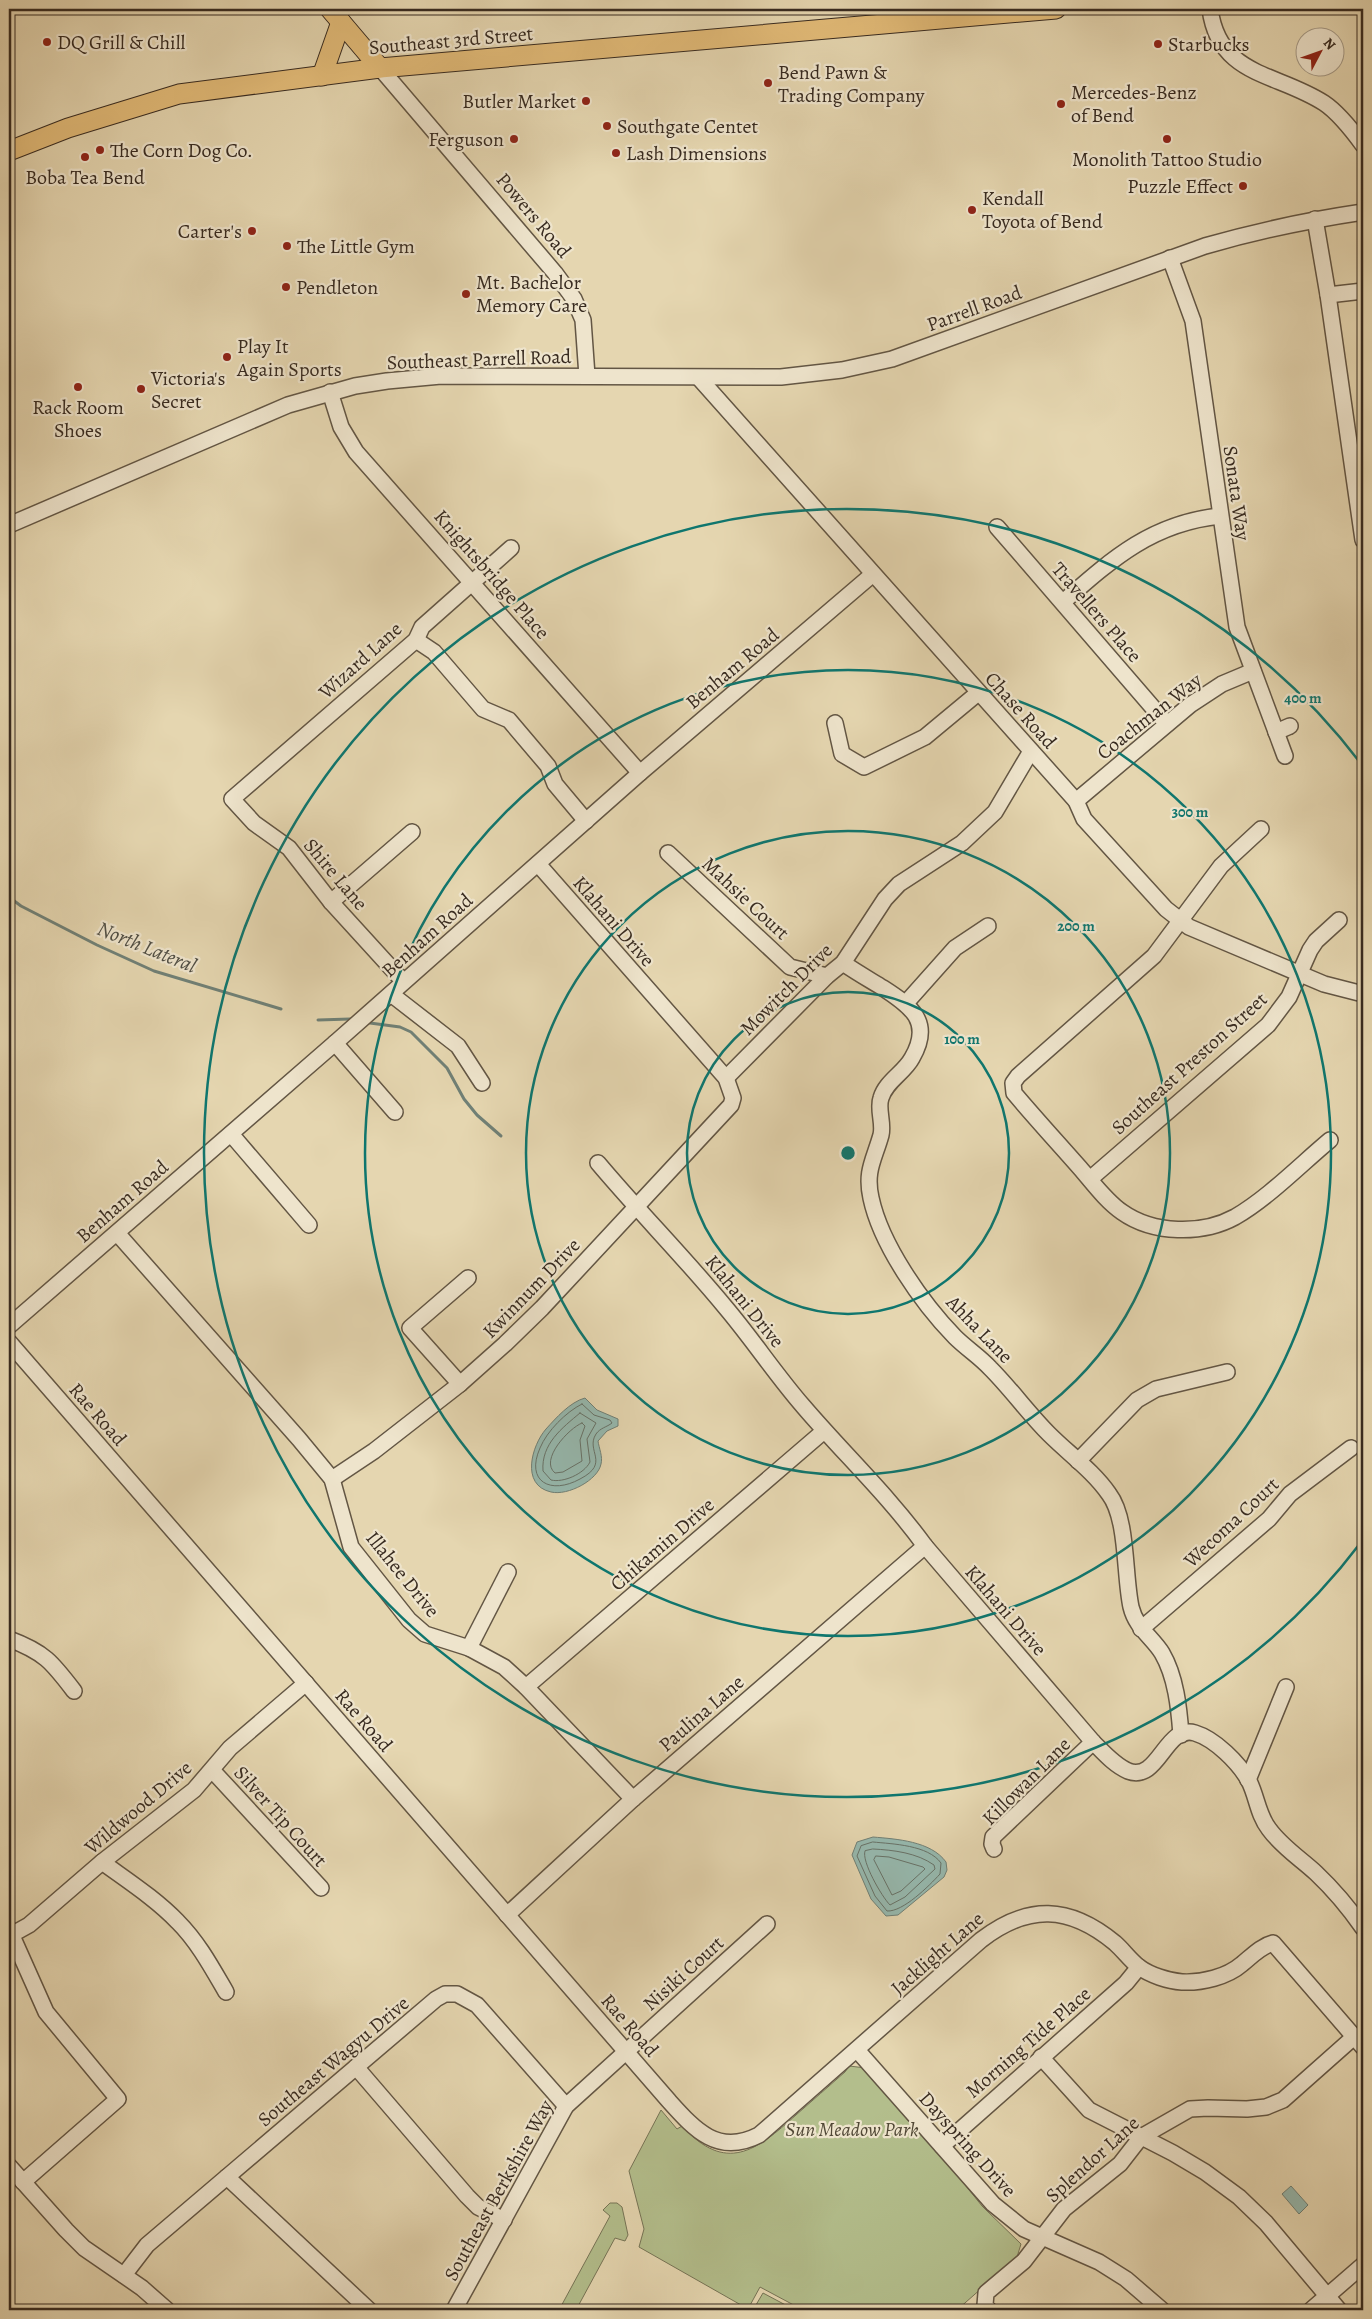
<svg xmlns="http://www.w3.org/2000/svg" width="1372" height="2319" viewBox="0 0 1372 2319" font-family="Alegreya,serif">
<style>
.green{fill:#b3be8c;stroke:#767456}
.water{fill:#96b9af;stroke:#708076}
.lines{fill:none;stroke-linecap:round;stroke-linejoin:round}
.shore{stroke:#677268;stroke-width:1}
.stream{stroke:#708076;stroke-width:3}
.minor-casing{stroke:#635644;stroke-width:18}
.major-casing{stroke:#382b20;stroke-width:21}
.minor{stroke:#eee4cc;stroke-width:15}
.major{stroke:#e2bb78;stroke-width:19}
.ring{fill:none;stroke:#0f766e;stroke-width:2.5}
.poi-dot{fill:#8f2418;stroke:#eee4cc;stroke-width:2}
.labels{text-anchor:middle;stroke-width:4.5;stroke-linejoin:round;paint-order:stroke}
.street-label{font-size:20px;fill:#382b20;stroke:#eee4cc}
.poi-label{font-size:20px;fill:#382b20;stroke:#eee4cc;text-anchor:start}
.park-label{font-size:20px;font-style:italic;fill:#514836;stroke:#eee4cc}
.water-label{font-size:21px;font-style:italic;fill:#504e44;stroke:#eee4cc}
.centre{fill:#0f766e;stroke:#eee4cc;stroke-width:2.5}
.ring-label{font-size:15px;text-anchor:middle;font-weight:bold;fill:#0f766e;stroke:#eee4cc;stroke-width:4.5;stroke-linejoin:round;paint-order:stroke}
</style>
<rect width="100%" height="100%" fill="#e5d6b0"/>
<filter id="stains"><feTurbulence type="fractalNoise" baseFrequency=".004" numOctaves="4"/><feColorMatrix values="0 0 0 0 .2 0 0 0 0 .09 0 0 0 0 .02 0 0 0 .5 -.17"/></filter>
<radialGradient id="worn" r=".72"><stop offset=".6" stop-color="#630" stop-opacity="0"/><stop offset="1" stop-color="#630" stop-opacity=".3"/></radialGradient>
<g class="green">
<path d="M 849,2066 L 866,2068 L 868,2074 L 919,2133 L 926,2136 L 982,2206 L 1021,2244 L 1017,2257 L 957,2310 L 803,2310 L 760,2287 L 748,2309 L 639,2247 L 644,2229 L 629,2171 L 661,2110 L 677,2129 L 682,2126 C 726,2174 756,2151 796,2115 C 812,2101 829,2086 845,2072 Z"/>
<path d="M 610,2203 L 617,2203 L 622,2207 L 628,2235 L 625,2241 L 615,2238 L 576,2310 L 559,2310 L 610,2216 L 603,2210 Z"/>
<path d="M 763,2293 L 795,2310 L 753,2310 Z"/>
</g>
<g class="water">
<path d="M 585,1398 L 597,1410 L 618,1419 L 618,1426 L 607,1431 L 598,1441 C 599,1448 603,1457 601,1464 C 598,1480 568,1496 551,1492 C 520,1485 532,1445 546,1429 C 556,1418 570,1402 585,1398 Z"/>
<path d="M 873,1837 C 896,1839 931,1841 946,1862 L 947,1870 L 944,1877 L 898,1915 L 886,1916 L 871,1899 L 852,1855 L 857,1842 Z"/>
<path d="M 1291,2186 L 1308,2205 L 1299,2214 L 1282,2194 Z"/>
</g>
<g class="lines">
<g class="shore">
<path d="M 582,1404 L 594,1415 L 610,1420 L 612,1423 C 607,1427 600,1428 596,1434 C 585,1451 611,1463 580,1479 C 551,1495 525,1482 540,1448 C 547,1431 566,1412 582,1404 Z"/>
<path d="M 580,1413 L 596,1423 L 587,1439 L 590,1462 C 584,1474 563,1483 551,1480 L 543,1471 C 541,1444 562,1428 580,1413 Z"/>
<path d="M 582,1423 L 585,1426 L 580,1440 L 582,1461 L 563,1472 L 555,1473 C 539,1460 569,1428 582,1423 Z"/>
<path d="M 873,1842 C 893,1844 928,1845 941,1863 L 940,1874 C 929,1886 903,1912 887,1911 L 875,1896 L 857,1856 L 861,1846 Z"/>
<path d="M 873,1849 C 894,1850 917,1853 934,1865 L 935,1869 L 905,1897 L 890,1905 C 882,1897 861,1861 865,1851 Z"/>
<path d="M 876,1856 L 889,1857 L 923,1867 L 925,1869 L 901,1891 L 892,1895 L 874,1860 Z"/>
</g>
<g class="stream">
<path d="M 9,897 L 21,906 L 97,945 L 154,971 L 281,1009"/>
<path d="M 318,1020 L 350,1019"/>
<path d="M 370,1023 L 400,1027 L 411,1032 L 447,1068 L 464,1099 L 477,1115 L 501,1136"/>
</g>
<defs>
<g id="minor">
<path d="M 1210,9 C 1219,77 1276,72 1324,103 C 1339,113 1352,130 1363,145"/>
<path d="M 380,68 L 555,273 L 574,299 L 583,320 L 587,376"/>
<path d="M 1315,219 L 1328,295 L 1363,540"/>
<path d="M 1170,258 L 1193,321 L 1237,627 L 1285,756"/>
<path d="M 1328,295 L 1363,291"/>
<path d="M 699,378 L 1076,801 L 1084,819 L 1166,909 L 1189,927 L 1324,984 L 1363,994"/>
<path d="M 330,392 L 341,427 L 356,452 L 640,773"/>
<path d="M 9,525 L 288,405 L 355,386 L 387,381 L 441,376 L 781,377 L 842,370 L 892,359 L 1205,246 C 1257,231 1309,220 1363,212"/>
<path d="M 997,527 L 1167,724"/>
<path d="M 1063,602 C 1112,559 1152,523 1220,516"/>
<path d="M 416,640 L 434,652 L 483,709 L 509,720 L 548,766 L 555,784 L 586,821"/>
<path d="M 835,723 L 842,754 L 864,767 L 925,737 L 978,693"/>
<path d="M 1276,732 L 1290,726"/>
<path d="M 1076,801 L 1190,705 L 1222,684 L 1253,671"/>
<path d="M 1261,829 L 1221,866 L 1154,956 L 1018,1076 L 1013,1083 L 1014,1093 C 1036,1119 1058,1143 1080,1168 C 1093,1183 1106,1201 1122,1212 C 1153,1234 1202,1235 1235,1217 C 1268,1198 1300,1165 1330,1140"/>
<path d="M 668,853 L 790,967 L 827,976"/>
<path d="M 331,902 L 412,832"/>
<path d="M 843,963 C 856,972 870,980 883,988 C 911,1006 933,1022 912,1058 C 904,1073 886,1081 881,1098 C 877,1109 884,1123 881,1135 C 874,1160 865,1171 871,1198 C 881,1245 922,1303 955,1337 C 966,1348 980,1357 990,1368 C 1011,1389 1028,1413 1049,1434 C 1069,1454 1093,1471 1109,1494 C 1128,1519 1124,1575 1131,1607 C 1136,1628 1152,1637 1162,1653 C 1176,1677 1179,1708 1181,1735"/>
<path d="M 403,981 L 331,902 L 289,848 L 254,823 L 232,799 L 416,640 L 422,627 L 511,548"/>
<path d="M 391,994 L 458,1046 L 482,1083"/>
<path d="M 906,1003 L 955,948 L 988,926"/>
<path d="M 335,1043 L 395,1112"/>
<path d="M 726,1078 L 827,976 L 843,963 L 885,899 L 899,884 L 962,843 L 995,812 L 1031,751"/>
<path d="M 231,1134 L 309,1225"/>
<path d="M 598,1163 C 640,1213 685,1258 726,1308 C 753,1340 776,1375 803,1406 C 843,1453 888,1495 925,1546 L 1093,1742 C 1103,1752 1114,1765 1128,1771 C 1159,1783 1165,1724 1195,1733 C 1215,1739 1239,1763 1249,1781 C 1257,1797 1258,1815 1269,1829 C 1282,1847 1301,1859 1316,1873 C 1334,1890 1349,1908 1363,1928"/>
<path d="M 1090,1179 L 1268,1025 L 1289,997 L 1310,950 L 1316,941 L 1339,920"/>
<path d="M 117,1233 L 299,1439 L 332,1479 L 351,1547 L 409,1620 L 425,1634 L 469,1648 L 504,1667 L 526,1687 L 633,1799"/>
<path d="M 9,1326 L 335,1043 L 640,773 L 873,574"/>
<path d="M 9,1342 L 669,2101 C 695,2130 718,2156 759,2135 L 981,1940 C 1028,1904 1069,1905 1115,1943 C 1123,1950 1130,1960 1139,1967 C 1150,1975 1168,1981 1182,1982 C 1202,1983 1227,1977 1242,1964 C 1252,1956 1261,1946 1273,1943 L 1363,2047"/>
<path d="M 460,1384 L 410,1328 L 468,1278"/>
<path d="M 1078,1461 L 1137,1400 L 1156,1389 L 1227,1372"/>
<path d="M 332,1479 L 374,1451 L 460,1384 L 505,1344 L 542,1308 L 731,1105 L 733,1098 L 726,1078 L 538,864"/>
<path d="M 1141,1629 L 1269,1519 L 1290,1494 L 1351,1448"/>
<path d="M 9,1639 C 44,1652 52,1662 74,1691"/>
<path d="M 469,1648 L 508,1572"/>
<path d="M 526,1687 L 824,1431"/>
<path d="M 212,1770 L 321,1888"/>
<path d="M 1248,1780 L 1286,1687"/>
<path d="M 994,1849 L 992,1844 L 993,1837 L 1093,1742"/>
<path d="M 102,1862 C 128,1881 156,1899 178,1922 C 198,1942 212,1968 226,1992"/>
<path d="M 507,1915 L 633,1799 L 925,1546"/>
<path d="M 9,1929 L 46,2012 L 118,2099 L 23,2182"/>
<path d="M 11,1935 L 29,1925 L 102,1862 L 194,1790 L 230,1748 L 306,1683"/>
<path d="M 857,2050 L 993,2204 L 1024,2229 L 1099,2262 L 1126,2279 L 1162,2310"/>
<path d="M 1041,2057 L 1089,2110 L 1173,2153 L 1205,2172 L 1239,2197 L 1266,2223 L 1339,2310"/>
<path d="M 356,2067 L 467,2196 L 478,2207 L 504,2220"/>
<path d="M 942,2146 L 1126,1983 L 1139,1967"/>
<path d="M 9,2166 L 66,2230 L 84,2248 L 142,2288 L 167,2310"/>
<path d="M 227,2177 L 369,2310"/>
<path d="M 124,2275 L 147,2245 L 436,1999 L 445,1994 L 457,1994 L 477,2005 L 566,2106"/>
<path d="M 454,2310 L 566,2106 L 767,1924"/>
<path d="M 989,2310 L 985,2305 L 986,2293 L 1024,2261 L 1064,2209 L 1120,2164 L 1141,2137 L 1190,2109 L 1208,2108 L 1247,2109 L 1266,2107 L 1283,2100 L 1354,2037"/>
<path d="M 1311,2310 L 1363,2265"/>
</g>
<g id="major">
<path d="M 330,9 L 380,68"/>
<path d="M 322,76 L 341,22"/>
<path d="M 9,151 L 68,128 L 179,94 L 380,68 L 1056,9"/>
</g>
</defs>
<use href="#minor" class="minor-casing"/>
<use href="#major" class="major-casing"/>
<use href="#minor" class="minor"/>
<use href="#major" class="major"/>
</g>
<g class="ring">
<circle cx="848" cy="1153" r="161"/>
<circle cx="848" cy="1153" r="322"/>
<circle cx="848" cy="1153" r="483"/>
<path d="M1362 1541A644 644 0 1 1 1362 765"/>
</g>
<g class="poi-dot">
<circle cx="47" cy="42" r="5"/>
<circle cx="1158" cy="44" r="5"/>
<circle cx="768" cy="83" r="5"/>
<circle cx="586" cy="101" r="5"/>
<circle cx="1061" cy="104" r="5"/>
<circle cx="607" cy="126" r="5"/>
<circle cx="514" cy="139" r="5"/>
<circle cx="1167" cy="139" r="5"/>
<circle cx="100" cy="150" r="5"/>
<circle cx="616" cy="153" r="5"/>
<circle cx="85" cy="157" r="5"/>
<circle cx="1243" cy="186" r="5"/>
<circle cx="972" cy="210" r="5"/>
<circle cx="252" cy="231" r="5"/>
<circle cx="287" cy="246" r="5"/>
<circle cx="286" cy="287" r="5"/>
<circle cx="466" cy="294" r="5"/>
<circle cx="227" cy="357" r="5"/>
<circle cx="78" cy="387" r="5"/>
<circle cx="141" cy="389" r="5"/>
</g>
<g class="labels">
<g class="street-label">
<text transform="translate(451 40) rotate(-5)" y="7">Southeast 3rd Street</text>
<text transform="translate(534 215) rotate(50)" y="7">Powers Road</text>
<text transform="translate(974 308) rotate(-20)" y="7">Parrell Road</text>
<text transform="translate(479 359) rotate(-2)" y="7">Southeast Parrell Road</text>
<text transform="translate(1237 493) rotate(82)" y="7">Sonata Way</text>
<text transform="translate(492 574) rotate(49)" y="7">Knightsbridge Place</text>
<text transform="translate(1097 612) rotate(49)" y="7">Travellers Place</text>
<text transform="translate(360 660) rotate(-42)" y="7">Wizard Lane</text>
<text transform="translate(732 668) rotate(-40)" y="7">Benham Road</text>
<text transform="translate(1021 710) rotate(48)" y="7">Chase Road</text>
<text transform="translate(1149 716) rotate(-38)" y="7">Coachman Way</text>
<text transform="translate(336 874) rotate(50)" y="7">Shire Lane</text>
<text transform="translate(746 898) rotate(43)" y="7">Mahsie Court</text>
<text transform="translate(614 921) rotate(49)" y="7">Klahani Drive</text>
<text transform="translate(427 935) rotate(-42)" y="7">Benham Road</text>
<text transform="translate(786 989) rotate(-45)" y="7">Mowitch Drive</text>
<text transform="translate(1189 1063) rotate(-42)" y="7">Southeast Preston Street</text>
<text transform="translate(122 1201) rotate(-41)" y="7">Benham Road</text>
<text transform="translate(531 1288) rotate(-46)" y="7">Kwinnum Drive</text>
<text transform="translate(745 1301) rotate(51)" y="7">Klahani Drive</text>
<text transform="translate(980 1329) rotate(46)" y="7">Ahha Lane</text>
<text transform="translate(98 1414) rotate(49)" y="7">Rae Road</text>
<text transform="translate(1231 1522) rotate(-43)" y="7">Wecoma Court</text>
<text transform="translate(662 1544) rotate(-41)" y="7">Chikamin Drive</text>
<text transform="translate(403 1574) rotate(51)" y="7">Illahee Drive</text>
<text transform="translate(1006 1610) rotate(49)" y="7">Klahani Drive</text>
<text transform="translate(701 1713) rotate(-41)" y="7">Paulina Lane</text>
<text transform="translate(364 1720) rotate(49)" y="7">Rae Road</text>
<text transform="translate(1026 1781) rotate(-45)" y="7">Killowan Lane</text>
<text transform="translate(138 1807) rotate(-40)" y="7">Wildwood Drive</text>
<text transform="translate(281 1816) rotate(48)" y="7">Silver Tip Court</text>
<text transform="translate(937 1953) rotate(-41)" y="7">Jacklight Lane</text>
<text transform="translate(683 1973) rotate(-42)" y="7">Nisiki Court</text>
<text transform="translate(630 2025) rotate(49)" y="7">Rae Road</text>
<text transform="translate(1028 2042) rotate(-41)" y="7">Morning Tide Place</text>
<text transform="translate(333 2061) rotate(-40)" y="7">Southeast Wagyu Drive</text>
<text transform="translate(968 2144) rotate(48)" y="7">Dayspring Drive</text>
<text transform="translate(1092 2159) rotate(-42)" y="7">Splendor Lane</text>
<text transform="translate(498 2190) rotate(-61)" y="7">Southeast Berkshire Way</text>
</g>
<g class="poi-label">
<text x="57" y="49">DQ Grill &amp; Chill</text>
<text x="1168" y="51">Starbucks</text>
<text x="778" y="79">Bend Pawn &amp;<tspan x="778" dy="23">Trading Company</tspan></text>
<text x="1071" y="99">Mercedes-Benz<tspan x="1071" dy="23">of Bend</tspan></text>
<text x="576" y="108" text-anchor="end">Butler Market</text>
<text x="617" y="133">Southgate Centet</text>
<text x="504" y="146" text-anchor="end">Ferguson</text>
<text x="110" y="157">The Corn Dog Co.</text>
<text x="626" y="160">Lash Dimensions</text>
<text x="1167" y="166" text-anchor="middle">Monolith Tattoo Studio</text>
<text x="85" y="184" text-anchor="middle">Boba Tea Bend</text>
<text x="1233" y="193" text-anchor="end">Puzzle Effect</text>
<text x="982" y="205">Kendall<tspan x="982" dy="23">Toyota of Bend</tspan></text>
<text x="242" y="238" text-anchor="end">Carter's</text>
<text x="297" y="253">The Little Gym</text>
<text x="476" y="289">Mt. Bachelor<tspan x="476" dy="23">Memory Care</tspan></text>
<text x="296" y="294">Pendleton</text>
<text x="237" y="353">Play It<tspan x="237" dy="23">Again Sports</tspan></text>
<text x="151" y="385">Victoria's<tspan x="151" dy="23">Secret</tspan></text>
<text x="78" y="414" text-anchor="middle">Rack Room<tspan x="78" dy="23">Shoes</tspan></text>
</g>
<g class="park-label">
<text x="852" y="2136">Sun Meadow Park</text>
</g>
<g class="water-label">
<text transform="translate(147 947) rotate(22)" y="7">North Lateral</text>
</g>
</g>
<circle cx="848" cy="1153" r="8" class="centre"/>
<g class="ring-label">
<text x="1303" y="703">400 m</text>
<text x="1190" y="817">300 m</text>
<text x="1076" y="931">200 m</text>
<text x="962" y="1044">100 m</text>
</g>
<rect width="1372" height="2319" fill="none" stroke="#e5d6b0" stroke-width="30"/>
<rect x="10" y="10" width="1352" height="2299" fill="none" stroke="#382b20" stroke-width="2.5"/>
<rect x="15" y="15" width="1342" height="2289" fill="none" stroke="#382b20"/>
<g transform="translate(1320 52) rotate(49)"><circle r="24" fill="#eee4cc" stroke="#a59a87"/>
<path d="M0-4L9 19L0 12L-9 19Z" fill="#8f2418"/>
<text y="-8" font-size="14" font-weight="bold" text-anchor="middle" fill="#382b20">N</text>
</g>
<rect width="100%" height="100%" filter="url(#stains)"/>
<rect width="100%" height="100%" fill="url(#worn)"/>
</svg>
